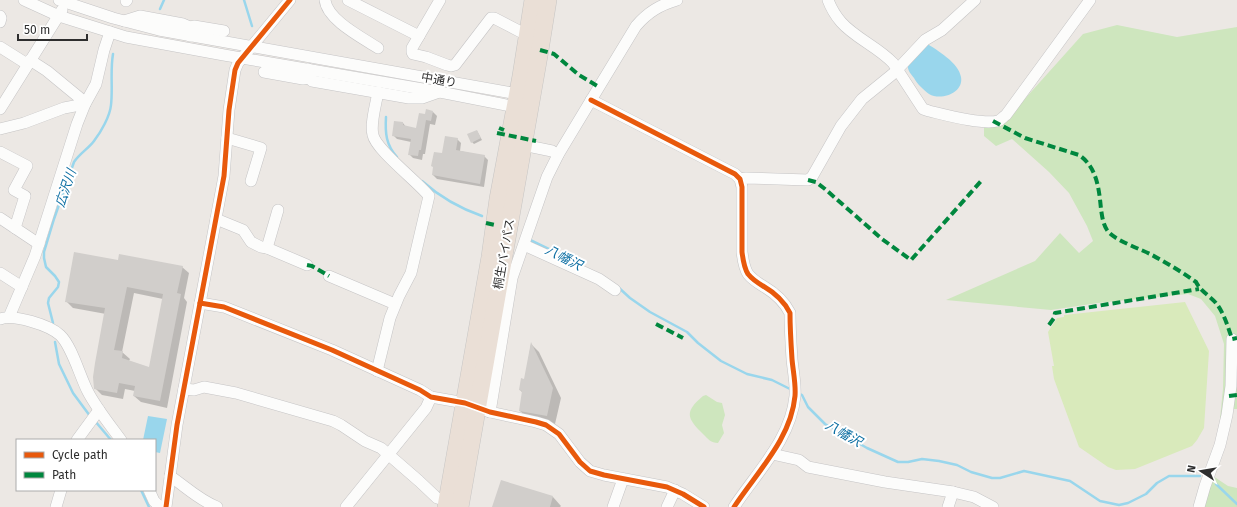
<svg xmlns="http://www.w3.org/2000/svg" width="1237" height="507" viewBox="0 0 1237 507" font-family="'Fira Sans','Noto Sans JP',sans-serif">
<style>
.green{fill:#cee6be}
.pitch{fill:#d9eabb}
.water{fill:#99d6ec}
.shadow{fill:#0003;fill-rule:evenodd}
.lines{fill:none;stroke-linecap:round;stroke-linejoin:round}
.stream{stroke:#99d6ec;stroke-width:2.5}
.building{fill:#d1cecb;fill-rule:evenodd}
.minor-casing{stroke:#c5c4c5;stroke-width:12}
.highway-casing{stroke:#c6c5c4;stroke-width:18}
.minor{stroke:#fcfcfb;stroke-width:11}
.highway{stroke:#eadfd6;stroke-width:17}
.quiet{stroke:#00873e;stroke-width:4;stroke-dasharray:8 4;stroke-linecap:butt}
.cycleway-casing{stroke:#fff;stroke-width:8}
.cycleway{stroke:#e8590c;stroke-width:5}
.labels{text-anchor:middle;stroke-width:4;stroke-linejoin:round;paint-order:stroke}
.street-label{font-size:12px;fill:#2e2e2e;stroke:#fff}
.water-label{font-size:13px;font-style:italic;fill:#0d6fa3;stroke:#fff}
</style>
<rect width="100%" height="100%" fill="#ece8e4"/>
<g class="green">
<path d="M 1117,25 L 1177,37 L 1237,27 L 1237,409 L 1232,409 L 1228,426 L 1220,419 L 1223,389 L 1224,344 L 1215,316 L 1201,299 L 1188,294 L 1098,303 L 1051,310 L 946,300 L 1035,261 L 1060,233 L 1079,253 L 1093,241 L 1087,226 L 1069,193 L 1049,172 L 1012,139 L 996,146 L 984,136 L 984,126 L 1006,120 L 1083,34 Z"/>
<path d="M 706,395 L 717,402 L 722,403 L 725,415 L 722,425 L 724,433 L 718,443 C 711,443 708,439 703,434 C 687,418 684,412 703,396 Z"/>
<path d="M 1213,476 L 1228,486 L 1237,488 L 1237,507 L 1204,507 Z"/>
</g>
<path class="pitch" d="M 1185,302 L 1209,351 L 1204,428 L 1197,440 L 1192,446 L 1135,469 L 1116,470 L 1108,467 L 1079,447 L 1054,379 L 1052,366 L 1054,366 L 1048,332 L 1057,318 L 1064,317 L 1064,315 Z"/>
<g class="water">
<path d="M 926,43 C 937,50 959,63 961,77 C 964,93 941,101 929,94 C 924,90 917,84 914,78 C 911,74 907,70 908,65 Z"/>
<path d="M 148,416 L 167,419 L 160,453 L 155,452 L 155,440 L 143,440 Z"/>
</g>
<g class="shadow">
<path d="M 433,112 L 437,116 L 435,125 L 430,124 L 425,154 L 423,154 L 422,160 L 413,158 L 409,154 L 411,142 L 397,139 L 393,135 L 403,123 L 406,127 L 417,129 L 426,116 Z"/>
<path d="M 477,131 L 482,140 L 474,144 L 472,142 Z"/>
<path d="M 457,139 L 461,143 L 460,151 L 484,156 L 488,160 L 484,187 L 437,179 L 433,175 L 442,154 Z"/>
<path d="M 119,261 L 182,267 L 189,273 L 184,298 L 187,302 L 167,408 L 141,402 L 134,396 L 135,391 L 125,389 L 123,399 L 102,395 L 95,388 L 106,314 L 73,308 L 66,301 ZM 134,293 L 163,299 L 150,369 L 129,361 L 130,359 L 122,352 Z"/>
<path d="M 531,344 L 539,352 L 561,398 L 555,424 L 529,419 L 520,411 L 523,393 L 520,390 L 525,380 Z"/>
<path d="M 553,497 L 561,506 L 560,507 L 494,507 Z"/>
</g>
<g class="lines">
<g class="stream">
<path d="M 244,0 L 252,26"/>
<path d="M 160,9 L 164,0"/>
<path d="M 386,117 C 385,133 386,145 397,157"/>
<path d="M 422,181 C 440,197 459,208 482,216"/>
<path d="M 528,239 L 578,263"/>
<path d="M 618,287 L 630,298 L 650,312 L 687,332 L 698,343 L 721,361 L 747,374 L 772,380 L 792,390"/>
<path d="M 53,323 L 48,303 L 49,298 L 58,287 L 59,282 L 55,276 L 46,267 L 44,258 L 44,252 L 54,219 L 74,162 C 80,153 88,149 94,141 C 101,132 110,116 111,105 C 113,87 110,72 113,54"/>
<path d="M 55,342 L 59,364 L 73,393 L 90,416"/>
<path d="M 798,393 L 802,395 L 808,407 L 825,424 L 867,448 L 898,462 L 908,462 L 922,459 L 939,461 L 957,465 L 971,472 L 992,478 L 1000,478 L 1024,471 L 1070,481 L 1100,501 L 1119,505 L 1128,503 L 1146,494 L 1157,483 L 1169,476 L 1200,476"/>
<path d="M 95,421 L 111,440"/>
<path d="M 1216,484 L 1237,504"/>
<path d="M 141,490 L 149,507"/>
</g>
</g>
<g class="building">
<path d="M 426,109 L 433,111 L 431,121 L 426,120 L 421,150 L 419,150 L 418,156 L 408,155 L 411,139 L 392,136 L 394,121 L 403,122 L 403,125 L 416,128 L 419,113 L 425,114 Z"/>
<path d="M 477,130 L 481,138 L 471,143 L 467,134 Z"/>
<path d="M 445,136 L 458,138 L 456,150 L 485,155 L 480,184 L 432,175 L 433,167 L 431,166 L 434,152 L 442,153 Z"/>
<path d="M 74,252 L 118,260 L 119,254 L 183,266 L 177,293 L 181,294 L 160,401 L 133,396 L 135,386 L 119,383 L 117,393 L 94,389 L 93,377 L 95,363 L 105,308 L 65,302 ZM 127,287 L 163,294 L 149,367 L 122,358 L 123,351 L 114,350 Z"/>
<path d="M 531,342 L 553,388 L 547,416 L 519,411 L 522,391 L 519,390 L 521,378 L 524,379 Z"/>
<path d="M 501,480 L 553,496 L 550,507 L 492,507 Z"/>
</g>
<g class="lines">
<defs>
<g id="minor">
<path d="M 24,0 L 59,16 L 126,37 L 224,55 L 440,92 L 501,104 L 515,107 L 520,105"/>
<path d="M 59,0 L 113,18 L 159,30 L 518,94 L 522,97"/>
<path d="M 325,0 C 327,20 363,38 378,48"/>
<path d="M 348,0 L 419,36"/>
<path d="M 440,0 L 412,48 L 412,52 L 413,54 L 426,57 L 447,65 L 451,66 L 455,65 L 491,18 L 494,18 L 521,32 L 528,33"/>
<path d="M 828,0 C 831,8 835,15 841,22 C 855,38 878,47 893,63 L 923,109 L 929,111 C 946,115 982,125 998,121 C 1001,120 1003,117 1006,115 L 1090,0"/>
<path d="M 126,1 L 127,0"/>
<path d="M 0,16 L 1,18 L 0,22"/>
<path d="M 124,21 L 140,16 L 183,24 L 190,27 L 190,36"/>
<path d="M 190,27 L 194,26 L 224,31"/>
<path d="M 0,47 L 27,64"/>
<path d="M 308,69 L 309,78 L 312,81 L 409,98 L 422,98 L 439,92"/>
<path d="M 264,72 L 303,79 L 309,78"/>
<path d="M 591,100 L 735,174 L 740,179 L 742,187 L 742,252 C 743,260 744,268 748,274 C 752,279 758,283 763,286 C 775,293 784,301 790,313 C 790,328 791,344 792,359 C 793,371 796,384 795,396 C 791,439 757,472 734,507"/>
<path d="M 0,109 L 62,10"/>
<path d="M 0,129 L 24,123 L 64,108 L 85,104 L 81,99 L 47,71 L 30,60"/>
<path d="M 227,138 L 261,148 L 251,181"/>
<path d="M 523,145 L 552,151 L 558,155"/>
<path d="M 0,152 L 27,166 L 14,190 L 25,196 L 15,228"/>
<path d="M 740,179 L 746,178 L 808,180 L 812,177 L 841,126 L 862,99 L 894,73 L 925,40 L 942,30 L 975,0"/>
<path d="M 0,218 L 39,244"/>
<path d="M 216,219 L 243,230 L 251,242 L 261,247 L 267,248 L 307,265"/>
<path d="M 524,245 L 599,279 L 615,290"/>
<path d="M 267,248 L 278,210"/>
<path d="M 0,273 L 22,287"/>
<path d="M 329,276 L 395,304"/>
<path d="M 200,303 L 224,307 L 332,350 L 420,390 L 431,397 L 465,403 L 490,412 L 536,422 L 546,425 L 559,434 L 580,462 L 590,471 L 604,475 L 667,487 L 683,494 L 704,507"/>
<path d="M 9,317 L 35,256 L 77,124 L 85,104 L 96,84 L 104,50 L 110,32"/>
<path d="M 0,319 C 14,314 49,325 60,335 C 72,346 80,377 88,392 C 97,409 110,425 121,440"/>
<path d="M 377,371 L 390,318 L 399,296 L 411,273 L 429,196 C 417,181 376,150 373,135 C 370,124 376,104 378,92"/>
<path d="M 184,389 L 194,390 L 204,387 L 236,393 L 333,421 L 341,425 L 365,441 L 381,448 L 419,481 L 437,498 L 448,501"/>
<path d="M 490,412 L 512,278 L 547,177 L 558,155 L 599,87 L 636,26 C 648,12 660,5 677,0"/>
<path d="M 77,440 L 99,410"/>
<path d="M 772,454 L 799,460 L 808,467 L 844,474 L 885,482 L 953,492 L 974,497 L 993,507"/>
<path d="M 170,476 C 186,487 199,500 217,507"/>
<path d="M 149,490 L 154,501 L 160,507"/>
<path d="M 56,507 L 61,490"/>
<path d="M 166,507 L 177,425 L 224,176 L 229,110 L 235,70 L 238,63 L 290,0"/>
<path d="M 346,507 L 426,408 L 431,397"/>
<path d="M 613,507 L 623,479"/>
<path d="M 667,507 L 675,490"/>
<path d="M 948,507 L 953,492"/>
<path d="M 1199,507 L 1205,486 L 1220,445 L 1227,415 L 1231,386 L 1232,339"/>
</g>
<g id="highway">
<path d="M 446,507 L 490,257 L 498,199 L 521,76 L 533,0"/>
<path d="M 460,507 L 540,50 L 548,0"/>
</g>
</defs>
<use href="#minor" class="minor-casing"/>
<use href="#highway" class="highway-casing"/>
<use href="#minor" class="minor"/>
<use href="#highway" class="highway"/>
<g class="quiet">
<path d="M 540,50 L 554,54 L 579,75 L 599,87"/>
<path d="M 993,121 L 1025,138 L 1079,155 C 1097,167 1099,189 1101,209 C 1102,216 1103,224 1107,230 C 1113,240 1141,249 1152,255 C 1167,263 1182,272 1196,282 C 1201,292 1209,295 1216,303 C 1224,313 1228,327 1232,339 L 1237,338"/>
<path d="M 499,128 L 504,130"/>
<path d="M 497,133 L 536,141"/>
<path d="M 808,180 L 816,182 L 825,189 L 882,239 L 911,260 L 982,180"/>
<path d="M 486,223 L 495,225"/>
<path d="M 307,265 L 312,266 L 329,276"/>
<path d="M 656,324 L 683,338"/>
<path d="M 1049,325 L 1054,318 L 1055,313 L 1199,289"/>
<path d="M 1229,396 L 1237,395"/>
</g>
<defs>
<g id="cycleway">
<path d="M 591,100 L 735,174 L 740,179 L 742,187 L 742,252 C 743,260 744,268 748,274 C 752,279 758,283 763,286 C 775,293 784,301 790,313 C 790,328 791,344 792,359 C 793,371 796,384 795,396 C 791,439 757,472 734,507"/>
<path d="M 200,303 L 224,307 L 332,350 L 420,390 L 431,397 L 465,403 L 490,412 L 536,422 L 546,425 L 559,434 L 580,462 L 590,471 L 604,475 L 667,487 L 683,494 L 704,507"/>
<path d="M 166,507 L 177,425 L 224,176 L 229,110 L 235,70 L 238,63 L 290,0"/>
</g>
</defs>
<use href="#cycleway" class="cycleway-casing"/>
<use href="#cycleway" class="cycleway"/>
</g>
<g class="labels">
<g class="street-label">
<text transform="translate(439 80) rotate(10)" y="4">中通り</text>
<text transform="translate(504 254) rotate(-80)" y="4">桐生バイパス</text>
</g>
<g class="water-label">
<text transform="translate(65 188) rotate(-71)" y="5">広沢川</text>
<text transform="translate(564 257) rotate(27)" y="5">八幡沢</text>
<text transform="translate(844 433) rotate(30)" y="5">八幡沢</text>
</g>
</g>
<rect x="16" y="439" width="140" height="52" fill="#ffffff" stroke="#ababab"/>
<rect x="24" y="452" width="20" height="6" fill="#e8590c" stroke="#ababab"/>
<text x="52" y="459" font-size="12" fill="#2e2e2e">Cycle path</text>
<rect x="24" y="472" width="20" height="6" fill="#00873e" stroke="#ababab"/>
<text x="52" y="479" font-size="12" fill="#2e2e2e">Path</text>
<g transform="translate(1201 471) rotate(282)" stroke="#ffffff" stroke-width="3" paint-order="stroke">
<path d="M0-3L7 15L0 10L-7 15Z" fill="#2e2e2e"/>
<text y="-6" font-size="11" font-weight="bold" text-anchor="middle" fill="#2e2e2e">N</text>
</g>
<path d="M18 34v6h69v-6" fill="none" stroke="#2e2e2e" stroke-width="2"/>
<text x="24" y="34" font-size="12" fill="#2e2e2e" stroke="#ffffff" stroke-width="3" paint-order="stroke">50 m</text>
</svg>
